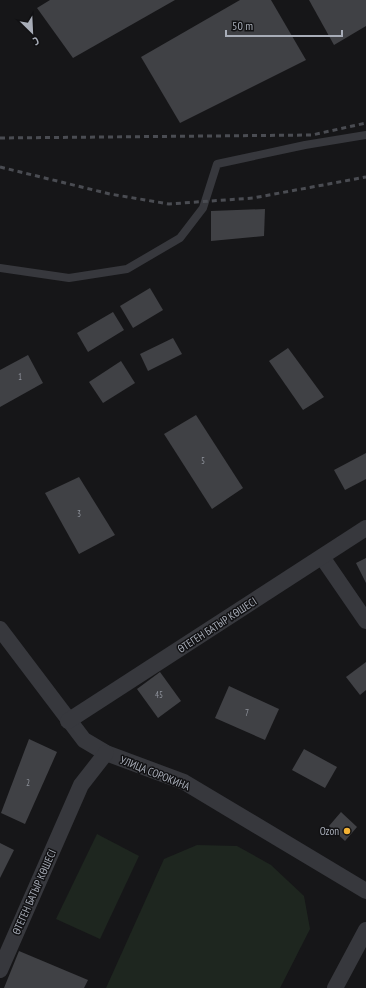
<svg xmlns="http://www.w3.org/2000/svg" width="366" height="988" viewBox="0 0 366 988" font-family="'PT Sans Narrow',sans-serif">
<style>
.green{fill:#1e261f}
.building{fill:#404145}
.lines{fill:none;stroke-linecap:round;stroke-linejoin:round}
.service{stroke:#37383d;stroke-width:8}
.minor{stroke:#37383d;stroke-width:16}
.rail{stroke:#4a4c52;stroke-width:3;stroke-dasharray:5 4;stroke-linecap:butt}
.poi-dot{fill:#f2b134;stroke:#111113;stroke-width:1.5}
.labels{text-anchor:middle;stroke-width:3;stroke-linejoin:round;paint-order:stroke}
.number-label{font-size:9px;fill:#8e929b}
.street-label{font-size:11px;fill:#a8adb8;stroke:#111113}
.poi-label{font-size:11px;fill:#a8adb8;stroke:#111113;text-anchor:end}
</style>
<rect width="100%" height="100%" fill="#161618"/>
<g class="green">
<path d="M 97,834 L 139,856 L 100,939 L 56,919 Z"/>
<path d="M 197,845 L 237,846 L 271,865 L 304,896 L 310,929 L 280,988 L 106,988 L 164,859 Z"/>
</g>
<g class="building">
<path d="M 50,0 L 175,0 L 73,58 L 37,8 Z"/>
<path d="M 240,0 L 271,0 L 306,60 L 180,123 L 141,57 Z"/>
<path d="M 309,0 L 366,0 L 366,26 L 334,45 Z"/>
<path d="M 265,209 L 264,236 L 211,241 L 211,211 Z"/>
<path d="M 150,288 L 163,310 L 133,328 L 120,306 Z"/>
<path d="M 113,312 L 124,330 L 88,352 L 77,333 Z"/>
<path d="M 173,338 L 182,354 L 148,371 L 140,354 Z"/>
<path d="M 288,348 L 324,397 L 303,410 L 269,361 Z"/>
<path d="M 28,355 L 43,383 L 0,407 L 0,370 Z"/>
<path d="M 121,361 L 135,383 L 103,403 L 89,382 Z"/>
<path d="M 196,415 L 243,488 L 212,509 L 164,434 Z"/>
<path d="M 366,453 L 366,479 L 345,490 L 334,470 Z"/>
<path d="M 79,477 L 115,535 L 79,554 L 45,493 Z"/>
<path d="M 366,558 L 366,583 L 356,563 Z"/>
<path d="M 366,662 L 366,690 L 360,695 L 346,677 Z"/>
<path d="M 160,672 L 181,701 L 158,718 L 137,689 Z"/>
<path d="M 229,686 L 279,709 L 265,740 L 215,718 Z"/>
<path d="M 29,739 L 57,752 L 25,824 L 1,813 Z"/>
<path d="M 304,749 L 337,767 L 325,788 L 292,770 Z"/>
<path d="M 341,812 L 357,827 L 345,841 L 329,826 Z"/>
<path d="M 0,843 L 14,850 L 0,878 Z"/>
<path d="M 19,951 L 88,980 L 84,988 L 4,988 Z"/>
</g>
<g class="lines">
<path class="service" d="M 0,268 L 69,278 L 127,269 L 180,238 L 203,208 L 217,164 L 305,145 L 366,135"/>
<g class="minor">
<path d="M 322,557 L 366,621"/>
<path d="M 0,629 L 84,740 L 106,753 L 184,782 L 366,891"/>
<path d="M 68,721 L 366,528"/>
<path d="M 0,970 L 81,785 L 106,753"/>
<path d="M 335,988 L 366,930"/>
</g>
<g class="rail">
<path d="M 0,138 L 312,135 L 366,123"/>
<path d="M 0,167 L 110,194 L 169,204 L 253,198 L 366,177"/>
</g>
</g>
<circle class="poi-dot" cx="347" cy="831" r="4"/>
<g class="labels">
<g class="number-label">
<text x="20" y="380">1</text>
<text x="203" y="464">5</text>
<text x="79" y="517">3</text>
<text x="159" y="698">45</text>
<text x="247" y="716">7</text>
<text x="28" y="786">2</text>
</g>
<g class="street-label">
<text transform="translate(217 625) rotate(-33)" y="4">ӨТЕГЕН БАТЫР КӨШЕСІ</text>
<text transform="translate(155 773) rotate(22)" y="4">УЛИЦА СОРОКИНА</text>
<text transform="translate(34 892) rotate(-66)" y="4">ӨТЕГЕН БАТЫР КӨШЕСІ</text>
</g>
<g class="poi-label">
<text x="339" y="835">Ozon</text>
</g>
</g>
<g transform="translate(32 32) rotate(156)" stroke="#111113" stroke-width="3" paint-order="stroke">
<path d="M0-3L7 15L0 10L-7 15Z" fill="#a8adb8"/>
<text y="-6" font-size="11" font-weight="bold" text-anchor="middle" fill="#a8adb8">С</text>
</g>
<path d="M226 30v6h116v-6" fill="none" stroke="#a8adb8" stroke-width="2"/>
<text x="232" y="30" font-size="12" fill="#a8adb8" stroke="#111113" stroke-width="3" paint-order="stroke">50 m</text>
</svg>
